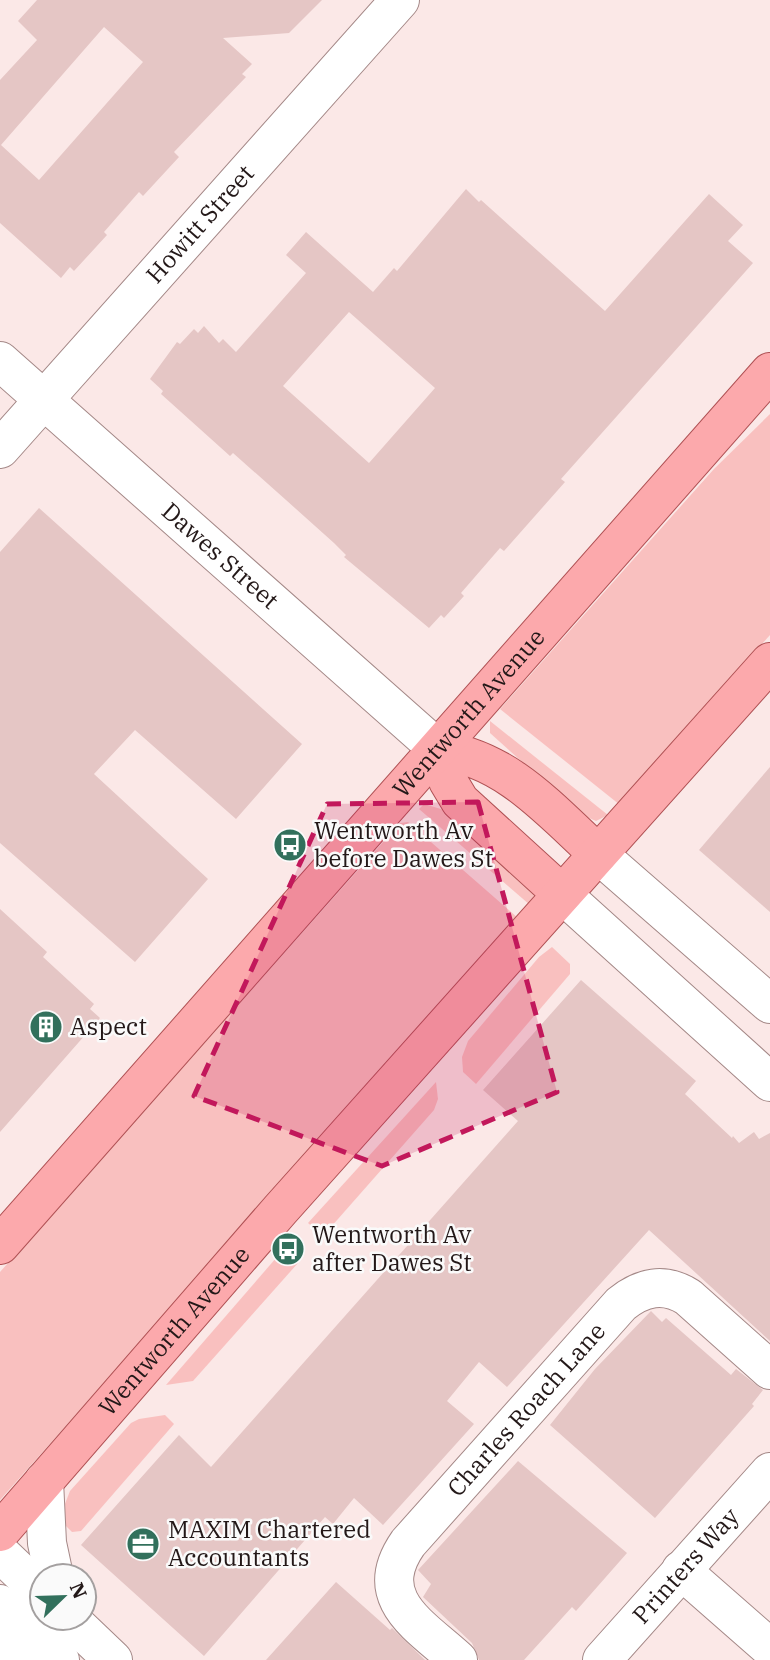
<svg xmlns="http://www.w3.org/2000/svg" width="770" height="1660" viewBox="0 0 770 1660" font-family="'IBM Plex Serif',serif">
<style>
.green{fill:#f9c0bf}
.building{fill:#e5c6c5;fill-rule:evenodd}
.lines{fill:none;stroke-linecap:round;stroke-linejoin:round}
.minor-casing{stroke:#a48887;stroke-width:40}
.major-casing{stroke:#af5154;stroke-width:40}
.minor{stroke:#fff;stroke-width:38}
.major{stroke:#fca9ac;stroke-width:38}
.marked{fill:#c2185b;fill-opacity:0.2;stroke:#c2185b;stroke-width:5;stroke-dasharray:14 9;stroke-linejoin:round}
.labels{text-anchor:middle;stroke-width:5;stroke-linejoin:round;paint-order:stroke}
.street-label{font-size:24px;fill:#231818;stroke:#fafafa}
.poi-label{font-size:24px;fill:#231818;stroke:#fafafa;text-anchor:start}
</style>
<rect width="100%" height="100%" fill="#fbe8e7"/>
<g class="green">
<path d="M 770,414 L 770,635 L 620,805 L 500,709 L 714,469 Z"/>
<path d="M 490,721 L 608,815 L 596,821 L 580,814 L 490,733 Z"/>
<path d="M 424,804 L 441,809 L 535,893 L 530,905 L 419,809 Z"/>
<path d="M 408,822 L 518,918 L 0,1500 L 0,1272 L 400,823 Z"/>
<path d="M 552,947 L 570,964 L 570,974 L 476,1084 L 463,1072 L 462,1057 L 468,1041 L 539,957 Z"/>
<path d="M 436,1082 L 438,1099 L 434,1110 L 323,1236 L 308,1223 Z"/>
<path d="M 283,1250 L 298,1263 L 193,1381 L 166,1385 Z"/>
<path d="M 165,1415 L 174,1424 L 81,1531 L 72,1532 L 59,1519 L 70,1491 L 131,1423 L 139,1419 Z"/>
</g>
<g class="building">
<path d="M 37,0 L 322,0 L 289,33 L 223,38 L 252,64 L 242,74 L 246,77 L 174,152 L 179,157 L 143,196 L 139,192 L 104,232 L 107,235 L 74,271 L 70,267 L 61,278 L 0,223 L 0,80 L 37,40 L 18,21 ZM 104,27 L 143,62 L 39,180 L 1,145 Z"/>
<path d="M 466,189 L 479,202 L 481,200 L 605,311 L 709,194 L 743,225 L 728,241 L 753,263 L 561,479 L 565,482 L 504,551 L 500,548 L 461,593 L 464,596 L 444,618 L 441,615 L 429,628 L 344,557 L 346,555 L 334,543 L 286,500 L 233,453 L 230,456 L 161,394 L 163,391 L 150,379 L 177,342 L 180,344 L 194,329 L 198,333 L 204,326 L 219,343 L 223,339 L 236,352 L 306,273 L 286,255 L 306,232 L 373,292 L 394,268 L 397,271 ZM 349,312 L 435,388 L 369,463 L 283,386 Z"/>
<path d="M 39,508 L 302,744 L 236,819 L 135,730 L 94,774 L 208,879 L 135,962 L 0,843 L 0,552 Z"/>
<path d="M 770,767 L 770,912 L 699,850 Z"/>
<path d="M 0,909 L 47,952 L 43,957 L 94,1004 L 90,1009 L 100,1018 L 0,1132 Z"/>
<path d="M 581,980 L 696,1081 L 685,1094 L 732,1138 L 733,1136 L 739,1143 L 754,1132 L 759,1139 L 770,1133 L 770,1341 L 649,1230 L 507,1387 L 479,1362 L 447,1401 L 474,1424 L 383,1525 L 354,1498 L 333,1524 L 325,1517 L 204,1656 L 81,1545 L 179,1435 L 211,1467 L 518,1121 L 483,1090 Z"/>
<path d="M 651,1311 L 662,1322 L 666,1318 L 731,1375 L 736,1369 L 763,1390 L 752,1404 L 754,1406 L 655,1518 L 550,1425 L 595,1369 Z"/>
<path d="M 518,1461 L 627,1553 L 576,1611 L 572,1607 L 524,1660 L 479,1660 L 472,1643 L 423,1597 L 431,1584 L 418,1570 Z"/>
<path d="M 336,1582 L 390,1630 L 392,1628 L 425,1660 L 266,1660 Z"/>
</g>
<g class="lines">
<defs>
<g id="minor">
<path id="s1" d="M 0,361 L 439,750"/>
<path id="s2" d="M 0,449 L 400,0"/>
<path d="M 598,854 L 770,1004"/>
<path d="M 562,894 L 770,1082"/>
<path d="M 44,1481 L 47,1543 L 54,1576"/>
<path d="M 0,1553 L 42,1593"/>
<path d="M 681,1570 L 770,1648"/>
<path d="M 0,1604 L 60,1660"/>
<path d="M 69,1618 L 113,1660"/>
<path d="M 0,1646 L 34,1660"/>
<path id="s3" d="M 458,1660 C 421,1626 369,1599 408,1543 L 621,1304 C 642,1287 664,1282 688,1297 L 770,1370"/>
<path id="s4" d="M 602,1660 L 770,1472"/>
</g>
<g id="major">
<path d="M 562,894 L 460,801 L 448,781 L 439,750 C 506,758 550,810 598,854"/>
<path id="s5" d="M 0,1245 L 770,372"/>
<path id="s6" d="M 0,1532 L 280,1210 L 770,662"/>
</g>
</defs>
<use href="#minor" class="minor-casing"/>
<use href="#major" class="major-casing"/>
<use href="#minor" class="minor"/>
<use href="#major" class="major"/>
</g>
<path class="marked" d="M 478,802 L 557,1092 L 382,1166 L 194,1096 L 327,804 Z"/>
<defs>
<symbol id="bus-disc" viewBox="-11 -11 22 22"><circle r="9.5" fill="#32705c" stroke="#fafafa"/><path d="M-5-6H5V4H4V6H2V4H-2V6H-4V4H-5ZM-3.5-4V0h7V-4ZM-3.5 1.2v1.5H-2V1.2ZM2 1.2v1.5H3.5V1.2Z" fill="#fff"/></symbol>
<symbol id="building-disc" viewBox="-11 -11 22 22"><circle r="9.5" fill="#32705c" stroke="#fafafa"/><path d="M-4-6H4V6H1V3H-1V6H-4ZM-2.5-4.3h1.7v1.8h-1.7ZM.8-4.3h1.7v1.8H.8ZM-2.5-1h1.7V.8h-1.7ZM.8-1h1.7V.8H.8Z" fill="#fff"/></symbol>
<symbol id="office-disc" viewBox="-11 -11 22 22"><circle r="9.5" fill="#32705c" stroke="#fafafa"/><path d="M-6-3h4V-5.5h4V-3h4V5H-6ZM-1-4.5V-3h2v-1.5ZM-6 0V1H6V0Z" fill="#fff"/></symbol>
</defs>
<g fill-rule="evenodd">
<use href="#bus-disc" x="271" y="826" width="38" height="38"/>
<use href="#building-disc" x="27" y="1008" width="38" height="38"/>
<use href="#bus-disc" x="269" y="1230" width="38" height="38"/>
<use href="#office-disc" x="124" y="1525" width="38" height="38"/>
</g>
<g class="labels">
<g class="street-label">
<text dy="8" stroke="none"><textPath href="#s2" startOffset="301">Howitt Street</textPath></text>
<text dy="8" stroke="none"><textPath href="#s1" startOffset="294">Dawes Street</textPath></text>
<text dy="8" stroke="none"><textPath href="#s5" startOffset="709">Wentworth Avenue</textPath></text>
<text dy="8" stroke="none"><textPath href="#s6" startOffset="266">Wentworth Avenue</textPath></text>
<text dy="8" stroke="none"><textPath href="#s3" startOffset="324">Charles Roach Lane</textPath></text>
<text dy="8" stroke="none"><textPath href="#s4" startOffset="126">Printers Way</textPath></text>
</g>
<g class="poi-label">
<text x="314" y="839">Wentworth Av<tspan x="314" dy="28">before Dawes St</tspan></text>
<text x="70" y="1035">Aspect</text>
<text x="312" y="1243">Wentworth Av<tspan x="312" dy="28">after Dawes St</tspan></text>
<text x="168" y="1538">MAXIM Chartered<tspan x="168" dy="28">Accountants</tspan></text>
</g>
</g>
<g transform="translate(63 1597) rotate(67)"><circle r="33" fill="#fafafa" stroke="#a4a0a0" stroke-width="2"/>
<path d="M0-5L12 26L0 18L-12 26Z" fill="#32705c"/>
<text y="-10" font-size="19" font-weight="bold" text-anchor="middle" fill="#231818">N</text>
</g>
</svg>
